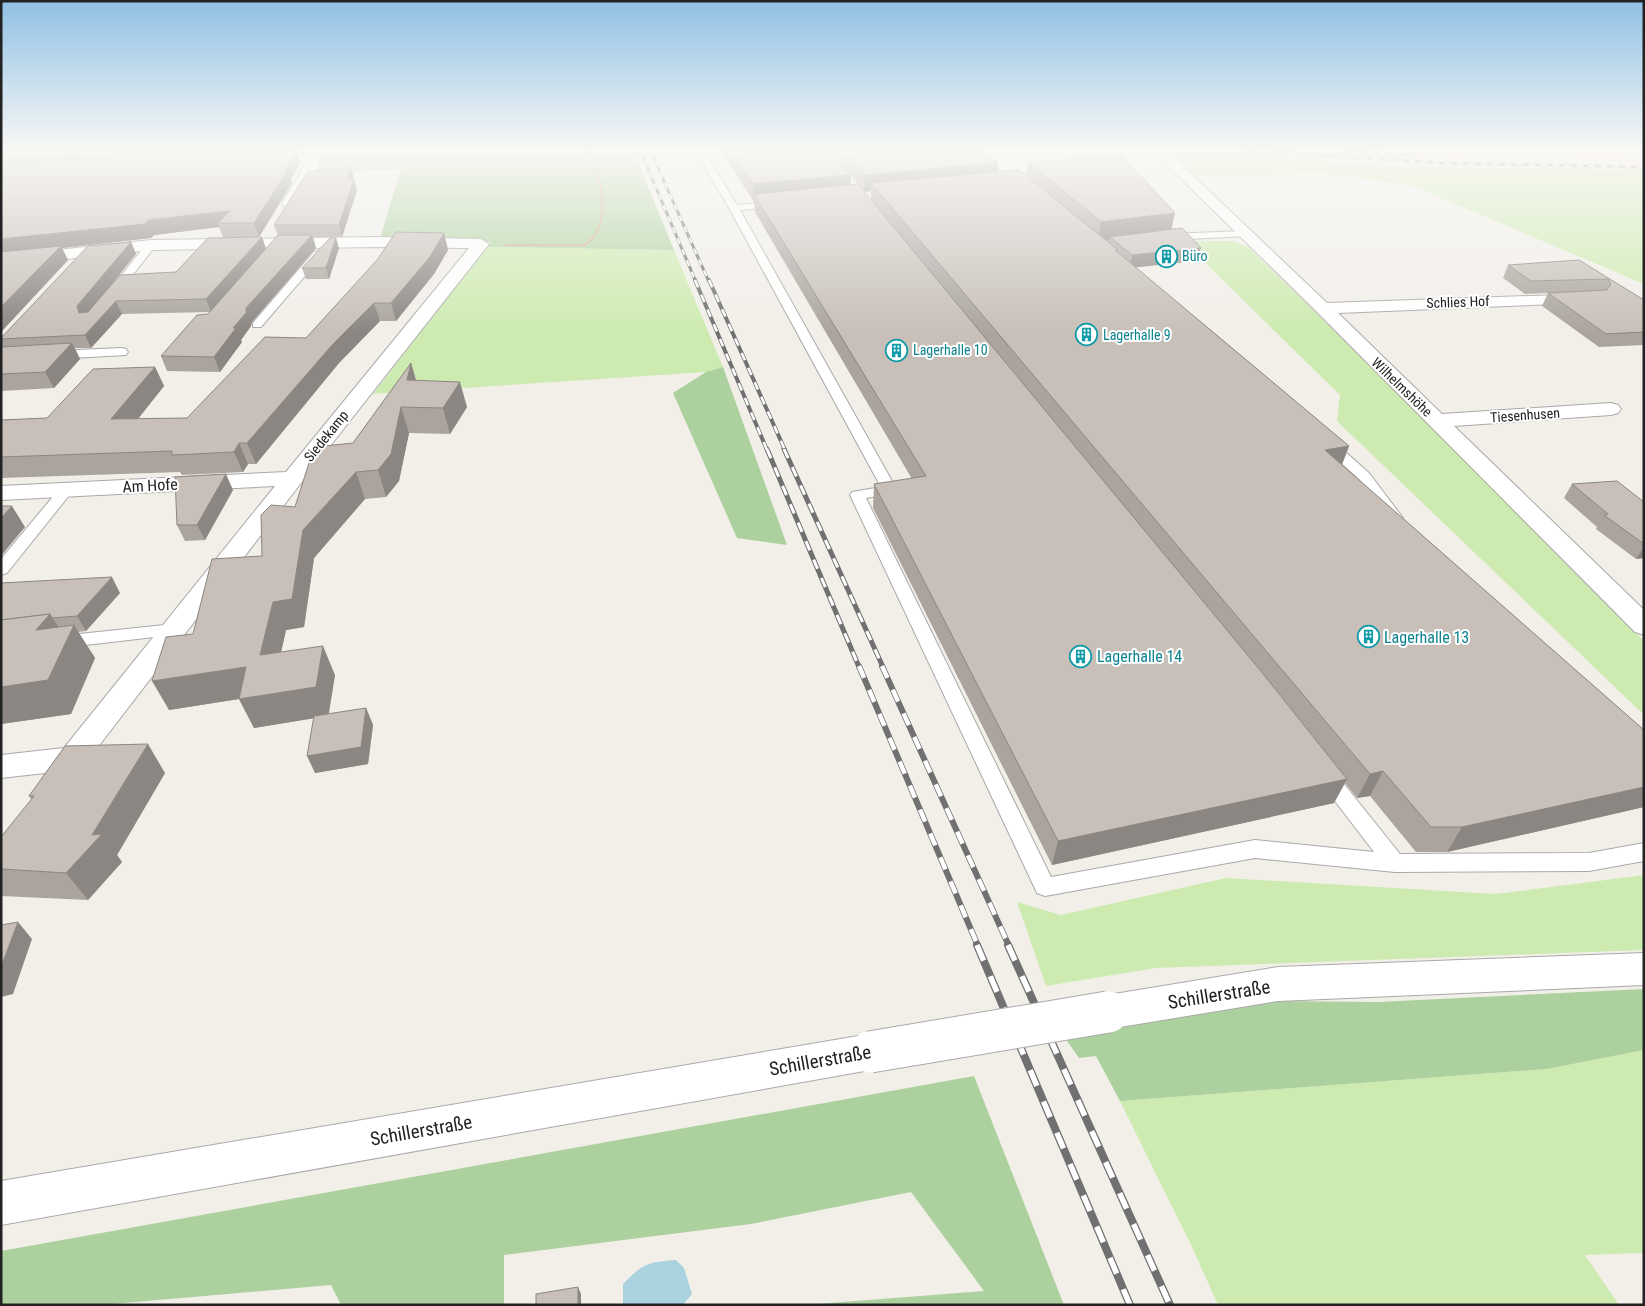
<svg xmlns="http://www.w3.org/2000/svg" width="1645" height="1306" viewBox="0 0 1645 1306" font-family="'Roboto Condensed',sans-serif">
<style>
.grass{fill:#cdebb0}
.forest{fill:#add19e}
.water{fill:#aad3df}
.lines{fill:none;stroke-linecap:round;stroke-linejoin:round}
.service-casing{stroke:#a9a9a9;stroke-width:2}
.minor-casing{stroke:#a9a9a9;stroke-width:2}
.path{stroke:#fa8072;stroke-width:2;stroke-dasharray:1 1;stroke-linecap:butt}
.service{fill:#fff;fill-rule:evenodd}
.minor{fill:#fff;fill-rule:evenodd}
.rail-far4-casing{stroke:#707070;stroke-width:3}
.rail-far3-casing{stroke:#707070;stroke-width:4}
.rail-far2-casing{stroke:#707070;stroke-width:5}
.rail-far1-casing{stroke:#707070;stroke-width:6}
.rail-casing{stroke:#707070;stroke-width:8}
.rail-far4{stroke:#fff;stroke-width:2;stroke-dasharray:6;stroke-linecap:butt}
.rail-far3{stroke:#fff;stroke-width:2.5;stroke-dasharray:8;stroke-linecap:butt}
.rail-far2{stroke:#fff;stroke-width:3;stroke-dasharray:10;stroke-linecap:butt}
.rail-far1{stroke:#fff;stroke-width:4.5;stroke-dasharray:13;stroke-linecap:butt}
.rail{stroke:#fff;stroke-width:5.5;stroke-dasharray:17;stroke-linecap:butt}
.minor-bridge-casing{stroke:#a9a9a9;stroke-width:43;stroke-linecap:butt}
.minor-bridge{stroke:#fff;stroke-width:41}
.wall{fill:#aba49e;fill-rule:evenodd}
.shaded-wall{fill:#8b8681}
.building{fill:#c7bfb8;stroke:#8b8681}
.labels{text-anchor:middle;stroke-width:4;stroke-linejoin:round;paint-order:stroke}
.far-culture-label{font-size:14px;fill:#0d838f;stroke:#fff;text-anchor:start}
.far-street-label{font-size:14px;fill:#222;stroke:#fff}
.street-label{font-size:16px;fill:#222;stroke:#fff}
.culture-label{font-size:16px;fill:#0d838f;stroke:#fff;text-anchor:start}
.near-street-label{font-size:19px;fill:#222;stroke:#fff}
</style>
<rect width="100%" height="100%" fill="#f2efe9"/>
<g class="grass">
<path d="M 1169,150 C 1224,150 1278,158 1332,162 C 1436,168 1540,169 1644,170 L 1644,284 L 1410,185 L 1323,173 L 1197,176 Z"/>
<path d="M 1411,150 L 1633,150 L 1641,154 C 1565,156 1488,156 1411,153 Z"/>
<path d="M 1187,241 L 1234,241 L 1249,248 L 1431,424 L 1644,641 L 1644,715 L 1337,421 L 1340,395 L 1189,247 Z"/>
<path d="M 487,247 L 674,250 L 723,367 L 706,372 L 373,394 Z"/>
<path d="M 1644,875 L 1644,950 L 1155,968 L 1046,986 L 1017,902 L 1061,915 L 1226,878 L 1496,894 Z"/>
<path d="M 1644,1050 L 1644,1253 L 1585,1255 L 1619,1305 L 1218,1305 L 1192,1247 L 1120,1101 L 1547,1069 Z"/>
</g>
<g class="forest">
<path d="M 317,150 L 633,150 L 674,250 L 487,247 L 491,242 L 380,238 L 401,169 L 307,174 Z"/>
<path d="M 1273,150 L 1411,150 L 1412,157 L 1328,155 Z"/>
<path d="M 723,367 L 787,545 L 737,538 L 673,393 L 706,372 Z"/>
<path d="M 1644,989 L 1644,1050 L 1547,1069 L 1120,1101 L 1096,1056 L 1079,1058 L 1065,1038 L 1263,1001 L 1378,1002 Z"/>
<path d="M 974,1076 L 1064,1305 L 804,1305 L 984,1291 L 911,1192 L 751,1224 L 504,1255 L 504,1305 L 341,1305 L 331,1285 L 101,1305 L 1,1305 L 1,1251 Z"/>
</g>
<path class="water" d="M 676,1260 L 684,1268 L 692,1294 L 683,1305 L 623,1305 L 623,1284 C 642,1264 648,1262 676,1260 Z"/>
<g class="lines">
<defs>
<g id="service">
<path d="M 695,150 L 703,150 L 737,205 L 779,201 L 784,204 L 779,207 L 740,210 L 897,490 L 895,493 L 866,498 L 1051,877 L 1255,840 L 1374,852 L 1318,779 L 1315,774 L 1318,769 L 1325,767 L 1332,769 L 1400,854 L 1589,853 L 1644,843 L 1644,861 L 1589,871 L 1395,872 L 1255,858 L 1045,896 L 1037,893 L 850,495 L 852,492 L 881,487 L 729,208 Z"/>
<path d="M 980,150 L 989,150 L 1016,174 L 1016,178 L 1010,178 Z"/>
<path d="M 1121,150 L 1129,150 L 1132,154 L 1123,164 L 1100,169 L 1100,165 L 1117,160 L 1124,154 Z"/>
<path d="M 1244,231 L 1249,234 L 1247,236 L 1168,240 L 1163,237 L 1168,234 Z"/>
<path d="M 151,242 L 156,245 L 118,294 L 110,294 L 110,290 L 147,243 Z"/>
<path d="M 318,251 L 322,252 L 322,256 L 261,327 L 253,327 L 253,323 L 314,252 Z"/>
<path d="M 122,348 L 126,349 L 128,352 L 126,355 L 54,359 L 48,355 L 54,351 Z"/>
<path d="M 1327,439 L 1332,440 L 1369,473 L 1403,518 L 1400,521 L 1390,521 L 1359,479 L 1322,446 L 1320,443 L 1322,440 Z"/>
<path d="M 66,486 L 71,487 L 73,490 L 71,493 L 7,573 L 1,575 L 1,559 L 61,487 Z"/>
<path d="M 174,624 L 180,626 L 183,630 L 180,634 L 60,648 L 54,646 L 51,642 L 54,638 L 60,636 Z"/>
</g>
<g id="minor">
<path d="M 1152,150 L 1166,150 L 1327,303 L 1587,294 L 1590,298 L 1587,302 L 1581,303 L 1338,313 L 1442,414 L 1611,403 L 1618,405 L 1621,409 L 1618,413 L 1611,415 L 1454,426 L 1644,610 L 1644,635 L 1635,632 L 1317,312 Z"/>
<path d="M 314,152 L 321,156 L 314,174 L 294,206 L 284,206 L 282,203 L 300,174 L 306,160 L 261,162 L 254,158 L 261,154 Z"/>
<path d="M 378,237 L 481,239 L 489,244 L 301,483 L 71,782 L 60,786 L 49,782 L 45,773 L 1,778 L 1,755 L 64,748 L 275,486 L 1,500 L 1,486 L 286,472 L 469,248 L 378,247 L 151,250 L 1,266 L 1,256 L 151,240 Z"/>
<path d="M 1644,953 L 1644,985 L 1278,1001 L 1108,1029 L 1095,1024 L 1089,1012 L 1095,1000 L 1108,995 L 1278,967 Z"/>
<path d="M 870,1034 L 884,1039 L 889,1052 L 884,1065 L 870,1070 L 1,1225 L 1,1181 Z"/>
</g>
</defs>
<use href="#service" class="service-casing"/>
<use href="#minor" class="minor-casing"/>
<g class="path">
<path d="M 1340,150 L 1434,156 L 1644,160"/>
<path d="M 504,245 L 585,245 C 614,224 600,178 590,150"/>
</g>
<use href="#service" class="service"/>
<use href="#minor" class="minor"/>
<defs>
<g id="rail-far4">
<path d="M 640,150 L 696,282"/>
<path d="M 650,150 L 709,282"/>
<path d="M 1241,150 L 1442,163 L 1644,167"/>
</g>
<g id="rail-far3">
<path d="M 695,280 L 767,450"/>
<path d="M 709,280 L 785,450"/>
</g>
<g id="rail-far2">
<path d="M 767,449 L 859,667"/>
<path d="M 784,449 L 883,667"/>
</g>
<g id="rail-far1">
<path d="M 859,666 L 978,946"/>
<path d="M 882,666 L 1009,946"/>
</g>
<g id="rail">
<path d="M 977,945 L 1130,1305"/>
<path d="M 1008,945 L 1170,1305"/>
</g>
</defs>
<use href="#rail-far4" class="rail-far4-casing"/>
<use href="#rail-far3" class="rail-far3-casing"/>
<use href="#rail-far2" class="rail-far2-casing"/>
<use href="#rail-far1" class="rail-far1-casing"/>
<use href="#rail" class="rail-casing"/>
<use href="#rail-far4" class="rail-far4"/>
<use href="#rail-far3" class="rail-far3"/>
<use href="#rail-far2" class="rail-far2"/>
<use href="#rail-far1" class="rail-far1"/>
<use href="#rail" class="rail"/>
<defs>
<path id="minor-bridge" d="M 870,1052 L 1108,1012"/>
</defs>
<use href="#minor-bridge" class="minor-bridge-casing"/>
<use href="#minor-bridge" class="minor-bridge"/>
</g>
<g class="wall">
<path d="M 1,150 L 307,150 L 297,151 L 300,162 L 291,180 L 292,183 L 259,237 L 262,237 L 266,249 L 246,272 L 278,236 L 274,225 L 351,168 L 357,190 L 342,237 L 313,237 L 316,248 L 252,322 L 251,326 L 241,340 L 242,342 L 220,372 L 167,371 L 161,356 L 210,312 L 122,314 L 91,348 L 75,348 L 80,359 L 54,388 L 1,391 L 1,338 L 131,242 L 136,254 L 100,298 L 176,272 L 223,237 L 219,227 L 154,235 L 151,238 L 62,248 L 68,260 L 1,332 Z"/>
<path d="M 720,150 L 984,150 L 998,163 L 997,172 L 1026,175 L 1028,162 L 1172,229 L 1197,261 L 1135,267 L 1349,446 L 1342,465 L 1644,730 L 1644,807 L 1447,852 L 1416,852 L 1370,796 L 1357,798 L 1345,783 L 1334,803 L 1052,865 L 873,508 L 874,484 L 912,479 L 755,212 L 754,201 L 754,202 ZM 851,175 L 861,188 L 850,185 ZM 871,191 L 871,200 L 864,192 Z"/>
<path d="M 444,233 L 448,250 L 434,274 L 396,321 L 380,321 L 339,363 L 256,464 L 248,464 L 243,472 L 182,475 L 180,472 L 1,478 L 1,420 L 47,418 L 155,367 L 164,386 L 138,419 L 187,418 L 306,338 Z"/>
<path d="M 339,248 L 329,279 L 306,279 L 302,268 Z"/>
<path d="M 1579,260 L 1644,300 L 1644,345 L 1599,347 L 1542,306 L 1548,293 L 1525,294 L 1503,278 L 1508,265 Z"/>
<path d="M 411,363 L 416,380 L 467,407 L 450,434 L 409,433 L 399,481 L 386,497 L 365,499 L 314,558 L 304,627 L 286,630 L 281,652 L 335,675 L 329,714 L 366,708 L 373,725 L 368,764 L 315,773 L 314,718 L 254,728 L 239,699 L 169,710 L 193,634 L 262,556 L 295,507 L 353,443 Z"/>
<path d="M 1572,484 L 1644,502 L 1644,558 L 1636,559 L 1596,529 L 1597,527 L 1564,498 Z"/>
<path d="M 233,490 L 205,540 L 185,541 L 177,525 Z"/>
<path d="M 1,583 L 120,593 L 86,631 L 78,632 L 95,658 L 71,714 L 1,724 Z"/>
<path d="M 165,773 L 117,855 L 122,862 L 88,900 L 1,896 L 1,837 L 32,800 L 29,796 Z"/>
</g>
<g class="shaded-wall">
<path d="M 296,150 L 297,150 L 300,162 L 291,180 L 292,183 L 259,237 L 254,223 Z"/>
<path d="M 998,163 L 997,180 L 871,183 L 871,191 L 864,192 L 864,175 Z"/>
<path d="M 351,168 L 357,190 L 342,237 L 339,225 L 347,179 Z"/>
<path d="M 851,175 L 850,192 L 754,194 L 754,202 L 753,184 Z"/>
<path d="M 230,211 L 218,223 L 219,227 L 154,235 L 151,238 L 62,248 L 68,260 L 1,332 L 1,239 Z"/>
<path d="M 1175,213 L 1171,231 L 1110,237 L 1109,240 L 1098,241 L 1101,222 Z"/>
<path d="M 444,233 L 448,250 L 434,274 L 396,321 L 391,303 Z"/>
<path d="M 312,235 L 316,248 L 252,322 L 251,326 L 241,340 L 242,342 L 220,372 L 214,357 L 246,308 Z"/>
<path d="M 262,237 L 266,249 L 211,312 L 206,299 Z"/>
<path d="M 336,238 L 339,248 L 329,279 L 326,268 Z"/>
<path d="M 131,242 L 136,254 L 84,319 L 79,313 L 77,306 Z"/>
<path d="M 1201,248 L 1197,261 L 1130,268 L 1132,255 Z"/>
<path d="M 116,301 L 122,314 L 91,348 L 85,335 Z"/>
<path d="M 374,303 L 380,321 L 339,363 L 256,464 L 247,443 L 333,344 Z"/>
<path d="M 72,343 L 80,359 L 54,388 L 45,372 Z"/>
<path d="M 411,363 L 418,388 L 407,380 Z"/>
<path d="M 155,367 L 164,386 L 121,440 L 111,419 Z"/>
<path d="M 460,382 L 467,407 L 450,434 L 443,408 Z"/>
<path d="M 401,407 L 409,433 L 399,481 L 386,497 L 378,470 Z"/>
<path d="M 239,443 L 248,464 L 243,472 L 234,452 Z"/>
<path d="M 1349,446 L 1340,469 L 1325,450 Z"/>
<path d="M 356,472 L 365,499 L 314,558 L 304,627 L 286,630 L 274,684 L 260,655 L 273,602 L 303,530 Z"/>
<path d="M 226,474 L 233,490 L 205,540 L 197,525 Z"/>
<path d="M 12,506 L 25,527 L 1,556 L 1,518 Z"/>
<path d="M 1644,547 L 1644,558 L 1636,559 Z"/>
<path d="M 112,577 L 120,593 L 86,631 L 77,616 Z"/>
<path d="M 50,614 L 67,640 L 74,625 L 95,658 L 71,714 L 1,724 L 1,687 L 36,630 Z"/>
<path d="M 323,646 L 335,675 L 328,716 L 254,728 L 239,699 L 169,710 L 152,681 Z"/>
<path d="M 366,708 L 373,725 L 368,764 L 315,773 L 307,756 Z"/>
<path d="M 148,744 L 165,773 L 117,855 L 122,862 L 88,900 L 66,873 L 92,835 Z"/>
<path d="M 1383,771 L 1370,796 L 1357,798 L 1370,774 Z"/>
<path d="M 1347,779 L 1334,803 L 1052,865 L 1058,841 Z"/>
<path d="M 1644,787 L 1644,807 L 1447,852 L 1462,827 Z"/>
<path d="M 18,922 L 32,939 L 13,994 L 1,997 L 1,967 Z"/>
<path d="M 578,1287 L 581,1294 L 581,1305 L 578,1305 Z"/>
</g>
<g class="building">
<path d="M 1,150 L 31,150 L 1,152 Z"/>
<path d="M 278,150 L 296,150 L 285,170 L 288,170 L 254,223 L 218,223 L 230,211 L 148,220 L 145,224 L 1,239 L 1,163 Z"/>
<path d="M 730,150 L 830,150 L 851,175 L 753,184 Z"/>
<path d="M 844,150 L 984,150 L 998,163 L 864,175 Z"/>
<path d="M 1120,154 L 1175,213 L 1101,222 L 1028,162 L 1066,160 Z"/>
<path d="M 351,168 L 347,179 L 354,179 L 339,225 L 274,225 L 308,171 Z"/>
<path d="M 1019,170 L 1118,250 L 1115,250 L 1349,446 L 1325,450 L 1644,730 L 1644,787 L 1462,827 L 1431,827 L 1383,771 L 1370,774 L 871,183 Z"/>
<path d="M 858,184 L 1260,670 L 1347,779 L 1058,841 L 874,484 L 926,476 L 754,194 Z"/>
<path d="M 1182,228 L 1201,248 L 1132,255 L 1110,237 Z"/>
<path d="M 396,232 L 444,233 L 430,257 L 391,303 L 374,303 L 333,344 L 247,443 L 239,443 L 234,452 L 172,455 L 172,451 L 1,457 L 1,420 L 47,418 L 93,369 L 155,367 L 111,419 L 187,418 L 265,337 L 306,338 L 377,260 Z"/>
<path d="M 278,235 L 312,235 L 246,308 L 246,313 L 233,328 L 236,328 L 214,357 L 161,356 L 197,315 L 208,314 Z"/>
<path d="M 262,237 L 206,299 L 116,301 L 85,335 L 1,339 L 1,338 L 88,246 L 131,242 L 77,306 L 79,313 L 88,312 L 120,275 L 176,272 L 208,238 Z"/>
<path d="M 330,238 L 336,238 L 326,268 L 302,268 Z"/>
<path d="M 61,246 L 1,307 L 1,252 Z"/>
<path d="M 1579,260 L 1644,300 L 1644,332 L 1606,334 L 1548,293 L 1607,290 L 1611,284 L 1608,279 L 1531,281 L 1508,265 Z"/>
<path d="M 72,343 L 45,372 L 1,374 L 1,347 Z"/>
<path d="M 411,363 L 407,380 L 460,382 L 443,408 L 401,407 L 391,454 L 378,470 L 356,472 L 303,530 L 292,599 L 273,602 L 260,655 L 323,646 L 316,687 L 239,699 L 246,667 L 152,681 L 166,637 L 193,634 L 212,559 L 262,556 L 261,515 L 271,505 L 295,507 L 314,447 L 353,443 Z"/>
<path d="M 226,474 L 197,525 L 177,525 L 175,477 Z"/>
<path d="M 1617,481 L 1644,502 L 1644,544 L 1604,515 L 1608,514 L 1572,484 Z"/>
<path d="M 1,506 L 12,506 L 1,518 Z"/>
<path d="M 112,577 L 77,616 L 52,618 L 50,614 L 1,620 L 1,583 Z"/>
<path d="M 50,614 L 36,630 L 74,625 L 48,680 L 1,687 L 1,620 Z"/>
<path d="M 366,708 L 361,747 L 307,756 L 314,716 Z"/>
<path d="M 148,744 L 92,835 L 102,834 L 66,873 L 1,869 L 1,837 L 34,796 L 29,796 L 65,746 Z"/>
<path d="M 18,922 L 1,967 L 1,925 Z"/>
<path d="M 578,1287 L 578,1305 L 536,1305 L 536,1294 Z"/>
</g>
<linearGradient id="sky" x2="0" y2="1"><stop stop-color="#8fc0e4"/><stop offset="0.45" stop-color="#f9f8f5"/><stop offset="1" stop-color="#f9f8f5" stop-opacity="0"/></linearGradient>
<rect width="1645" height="333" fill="url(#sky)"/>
<defs>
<symbol id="building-ring" viewBox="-11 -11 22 22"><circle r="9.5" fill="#fff" stroke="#0f9aa8" stroke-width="1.5"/><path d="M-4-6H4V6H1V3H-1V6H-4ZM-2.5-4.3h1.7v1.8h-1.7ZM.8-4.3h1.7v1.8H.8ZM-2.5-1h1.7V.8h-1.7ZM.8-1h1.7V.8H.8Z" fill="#0f9aa8"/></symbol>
</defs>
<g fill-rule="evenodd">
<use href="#building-ring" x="1154" y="244" width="25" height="25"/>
<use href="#building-ring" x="1074" y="322" width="25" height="25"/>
<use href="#building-ring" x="884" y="338" width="25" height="25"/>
<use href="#building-ring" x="1356" y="624" width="25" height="25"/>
<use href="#building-ring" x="1068" y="644" width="25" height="25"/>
</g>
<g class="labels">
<g class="far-culture-label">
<text x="1182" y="261">Büro</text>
<text x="1103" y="340">Lagerhalle 9</text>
<text x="913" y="355">Lagerhalle 10</text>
</g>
<g class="far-street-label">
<text transform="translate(1458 302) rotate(-2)" y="5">Schlies Hof</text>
<text transform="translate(1402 387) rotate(44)" y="5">Wilhelmshöhe</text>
<text transform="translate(1525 415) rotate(-4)" y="5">Tiesenhusen</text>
<text transform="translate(326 436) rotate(-51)" y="5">Siedekamp</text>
</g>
<g class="street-label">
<text transform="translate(150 485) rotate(-3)" y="6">Am Hofe</text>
</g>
<g class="culture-label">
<text x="1384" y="643">Lagerhalle 13</text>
<text x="1097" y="662">Lagerhalle 14</text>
</g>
<g class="near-street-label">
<text transform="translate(1219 994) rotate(-9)" y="7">Schillerstraße</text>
<text transform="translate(820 1060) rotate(-10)" y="7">Schillerstraße</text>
<text transform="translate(421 1130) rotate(-10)" y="7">Schillerstraße</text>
</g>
</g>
<rect width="1645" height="1306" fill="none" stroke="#222222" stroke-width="5"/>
</svg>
